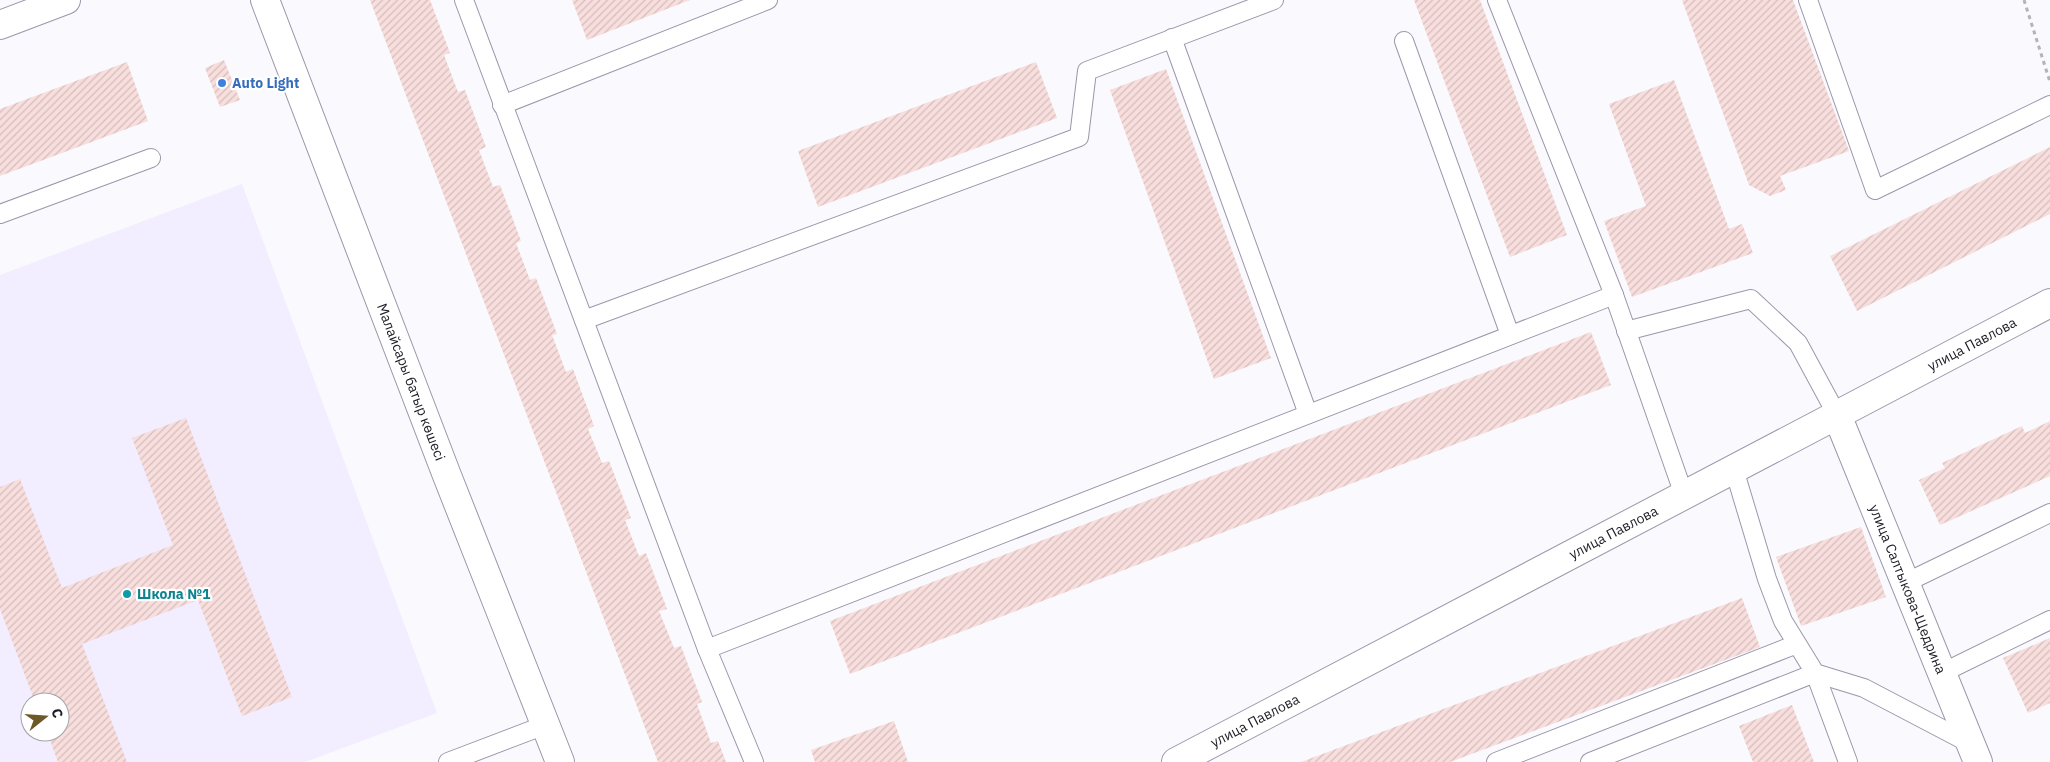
<svg xmlns="http://www.w3.org/2000/svg" width="2050" height="762" viewBox="0 0 2050 762" font-family="'IBM Plex Sans',sans-serif">
<style>
.built{fill:#f2edff;fill-rule:evenodd}
.building{fill:url(#building-hatch)}
.lines{fill:none;stroke-linecap:round;stroke-linejoin:round}
.service-casing{stroke:#9c97ab;stroke-width:20}
.minor-casing{stroke:#9c97ab;stroke-width:30}
.tertiary-casing{stroke:#9c97ab;stroke-width:30}
.path{stroke:#b4b3b8;stroke-width:3;stroke-dasharray:4 4;stroke-linecap:butt}
.service{stroke:#fff;stroke-width:18}
.minor{stroke:#fff;stroke-width:28}
.tertiary{stroke:#fff;stroke-width:28}
.shop-dot{fill:#3f7fe0;stroke:#fff;stroke-width:2}
.culture-dot{fill:#0f9aa8;stroke:#fff;stroke-width:2}
.labels{text-anchor:middle;stroke-width:4.5;stroke-linejoin:round;paint-order:stroke}
.shop-label{font-size:14px;font-weight:bold;fill:#366cbe;stroke:#fff;text-anchor:start}
.street-label{font-size:14px;fill:#1e1c24;stroke:#fff}
.culture-label{font-size:14px;font-weight:bold;fill:#0d838f;stroke:#fff;text-anchor:start}
</style>
<defs>
<pattern id="building-hatch" width="6" height="6" patternUnits="userSpaceOnUse" patternTransform="scale(1.25)"><rect width="6" height="6" fill="#f8dedc"/><path d="M-1 1l2-2M0 6l6-6M5 7l2-2" fill="none" stroke="#d4bebd"/></pattern>
</defs>
<rect width="100%" height="100%" fill="#faf9fd"/>
<path class="built" d="M 242,184 L 437,713 L 305,762 L 0,762 L 0,275 ZM 30,702 L 60,702 L 60,732 L 30,732 Z"/>
<g class="building">
<path d="M 370,0 L 430,0 L 450,53 L 444,55 L 458,92 L 465,90 L 486,147 L 479,150 L 493,187 L 500,185 L 521,241 L 516,243 L 530,280 L 536,278 L 557,334 L 552,335 L 566,372 L 573,369 L 594,426 L 588,429 L 602,463 L 609,461 L 631,518 L 625,520 L 639,556 L 646,553 L 667,609 L 659,611 L 674,648 L 681,646 L 702,702 L 697,704 L 711,743 L 718,741 L 726,762 L 658,762 Z"/>
<path d="M 572,0 L 690,0 L 587,40 Z"/>
<path d="M 1414,0 L 1480,0 L 1567,235 L 1510,257 Z"/>
<path d="M 1682,0 L 1793,0 L 1849,151 L 1780,176 L 1786,190 L 1770,196 L 1749,185 Z"/>
<path d="M 224,60 L 240,100 L 220,107 L 205,68 Z"/>
<path d="M 127,62 L 148,121 L 0,176 L 0,109 Z"/>
<path d="M 1036,62 L 1057,118 L 818,207 L 798,151 Z"/>
<path d="M 1166,69 L 1271,358 L 1214,379 L 1110,90 Z"/>
<path d="M 1674,80 L 1729,229 L 1742,224 L 1753,253 L 1632,297 L 1604,221 L 1646,206 L 1609,104 Z"/>
<path d="M 2050,147 L 2050,214 L 1857,311 L 1830,256 Z"/>
<path d="M 1591,332 L 1611,385 L 850,674 L 830,621 Z"/>
<path d="M 186,418 L 292,697 L 242,716 L 198,600 L 82,644 L 127,762 L 58,762 L 47,732 L 60,732 L 60,702 L 35,702 L 0,609 L 0,487 L 20,479 L 62,588 L 173,545 L 132,438 Z"/>
<path d="M 2050,421 L 2050,476 L 1940,525 L 1919,480 L 1945,468 L 1942,463 L 2022,426 L 2025,433 Z"/>
<path d="M 1861,527 L 1886,597 L 1801,626 L 1776,557 Z"/>
<path d="M 1742,598 L 1760,647 L 1450,762 L 1301,762 Z"/>
<path d="M 2050,638 L 2050,703 L 2028,713 L 2003,658 Z"/>
<path d="M 1792,705 L 1814,762 L 1753,762 L 1739,726 Z"/>
<path d="M 894,721 L 908,762 L 815,762 L 811,750 Z"/>
</g>
<g class="lines">
<defs>
<g id="service">
<path d="M 464,0 L 707,649 L 754,762"/>
<path d="M 1497,0 L 1614,295 L 1684,495"/>
<path d="M 1808,0 L 1875,190 L 2050,105"/>
<path d="M 1172,38 L 1308,414"/>
<path d="M 1404,41 L 1510,335"/>
<path d="M 502,105 L 768,0"/>
<path d="M 0,214 L 151,158"/>
<path d="M 584,320 L 1079,137 L 1087,71 L 1274,0"/>
<path d="M 1626,331 L 1751,299 L 1798,343 L 1837,415"/>
<path d="M 1734,469 L 1767,579 L 1783,621 L 1815,673 L 1864,688 L 1971,744"/>
<path d="M 1905,583 L 2050,513"/>
<path d="M 707,649 L 1614,295"/>
<path d="M 1942,673 L 2050,620"/>
<path d="M 448,762 L 545,725"/>
<path d="M 1496,762 L 1797,644"/>
<path d="M 1590,762 L 1815,673 L 1848,762"/>
</g>
<g id="minor">
<path id="s1" d="M 1837,415 L 1978,762"/>
</g>
<g id="tertiary">
<path id="s2" d="M 265,0 L 446,473 L 560,762"/>
<path d="M 0,25 L 66,0"/>
<path id="s3" d="M 1176,762 L 2050,303"/>
</g>
</defs>
<use href="#service" class="service-casing"/>
<use href="#minor" class="minor-casing"/>
<use href="#tertiary" class="tertiary-casing"/>
<path class="path" d="M 2024,0 L 2050,82"/>
<use href="#service" class="service"/>
<use href="#minor" class="minor"/>
<use href="#tertiary" class="tertiary"/>
</g>
<circle class="shop-dot" cx="222" cy="83" r="5"/>
<circle class="culture-dot" cx="127" cy="594" r="5"/>
<g class="labels">
<g class="shop-label">
<text x="232" y="88">Auto Light</text>
</g>
<g class="street-label">
<text dy="5" stroke="none"><textPath href="#s3" startOffset="899">улица Павлова</textPath></text>
<text dy="5" stroke="none"><textPath href="#s2" startOffset="409">Малайсары батыр көшесі</textPath></text>
<text dy="5" stroke="none"><textPath href="#s3" startOffset="494">улица Павлова</textPath></text>
<text dy="5" stroke="none"><textPath href="#s1" startOffset="188">улица Салтыкова-Щедрина</textPath></text>
<text dy="5" stroke="none"><textPath href="#s3" startOffset="89">улица Павлова</textPath></text>
</g>
<g class="culture-label">
<text x="137" y="599">Школа №1</text>
</g>
</g>
<g transform="translate(45 717) rotate(73)"><circle r="24" fill="#ffffff" stroke="#a5a4a7"/>
<path d="M0-4L9 19L0 12L-9 19Z" fill="#6e5828"/>
<text y="-8" font-size="14" font-weight="bold" text-anchor="middle" fill="#1e1c24">С</text>
</g>
</svg>
